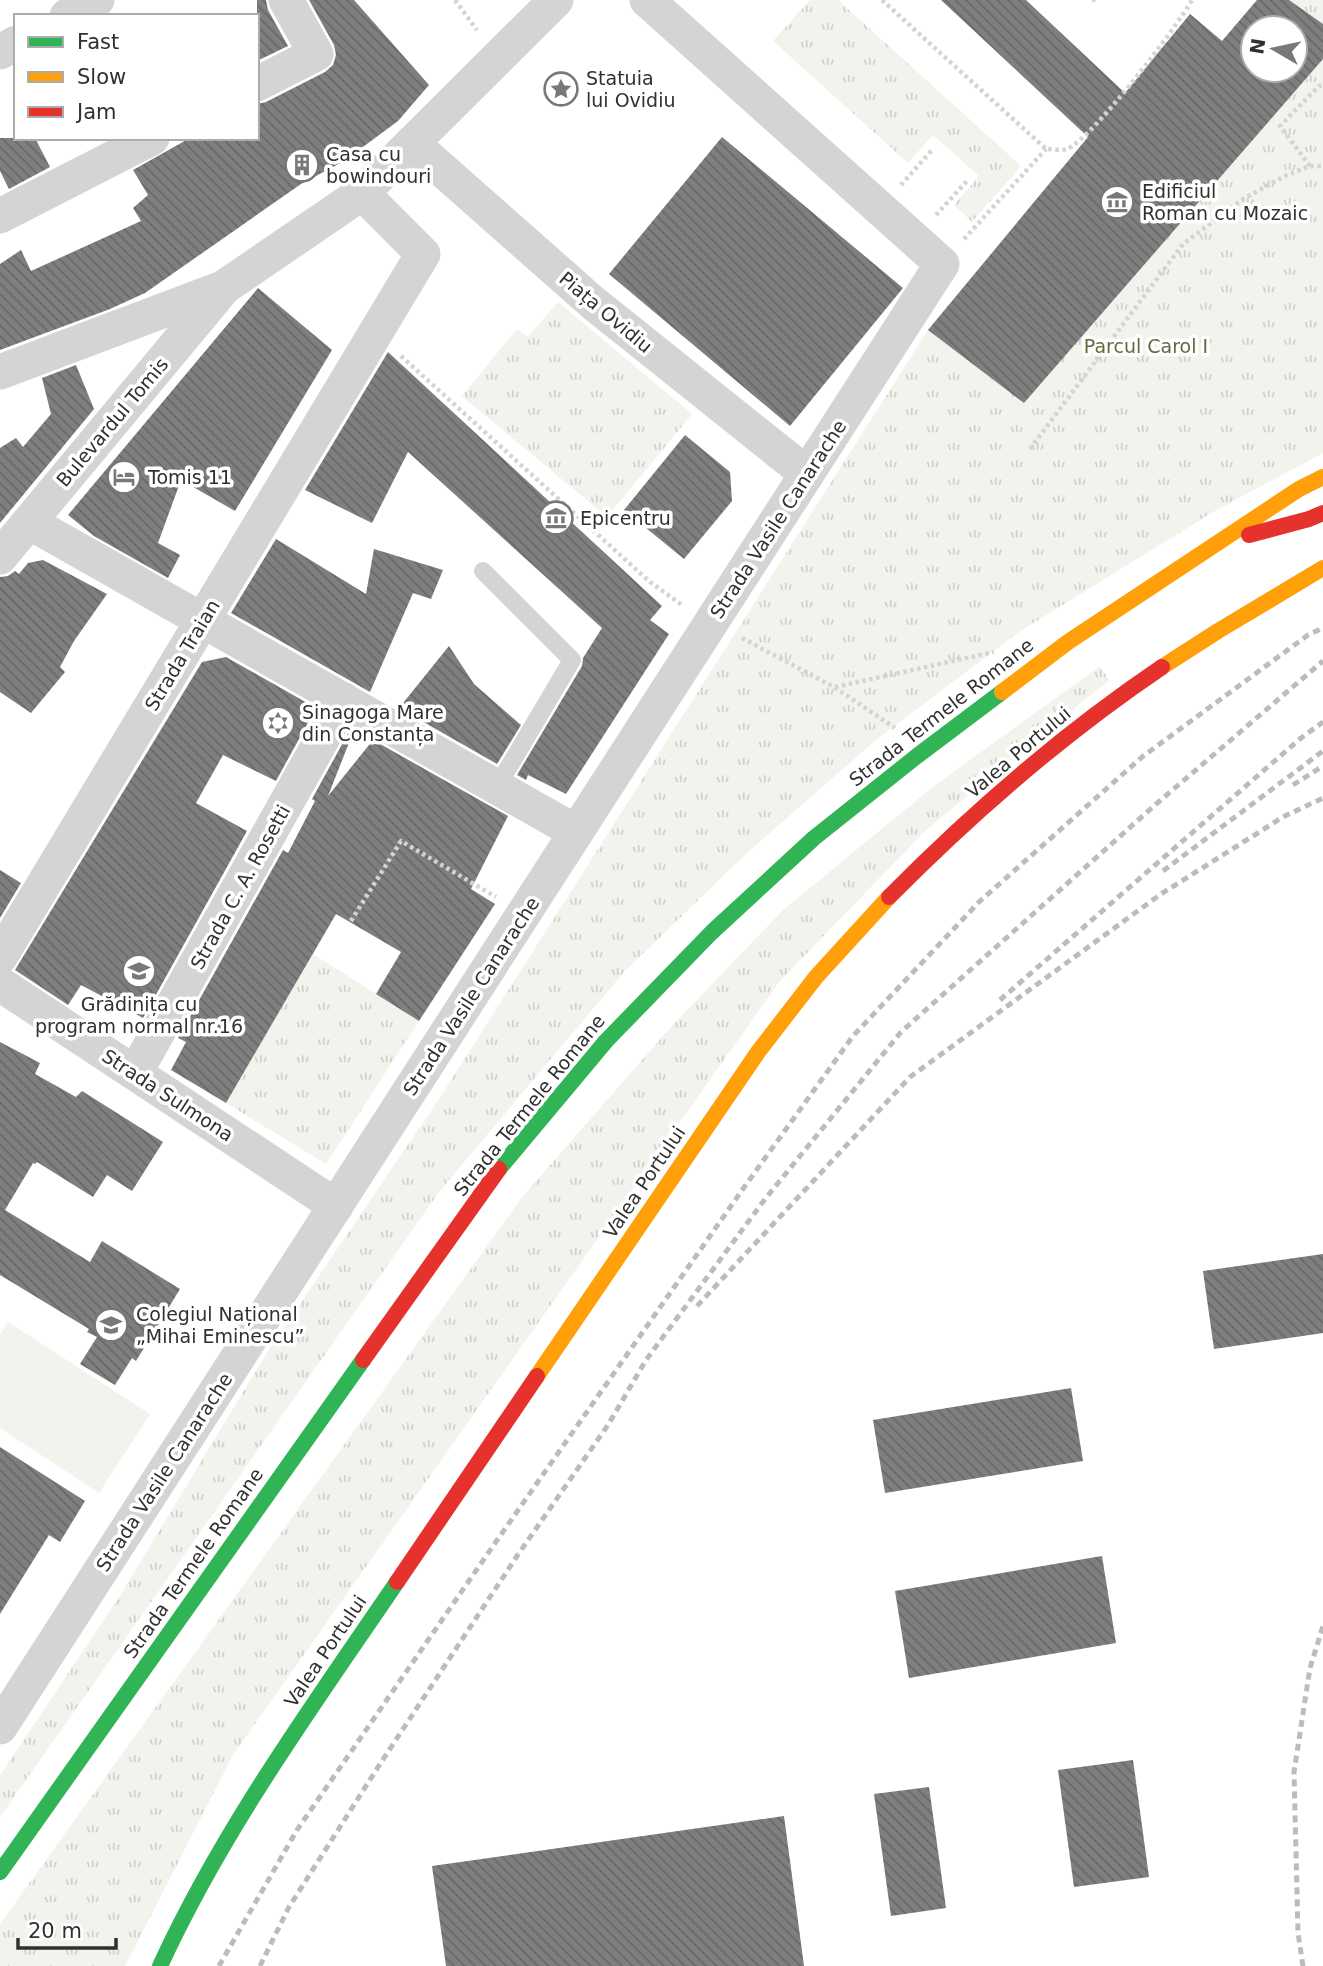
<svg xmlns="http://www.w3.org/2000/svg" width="1323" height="1966" viewBox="0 0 1323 1966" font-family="'DejaVu Sans',sans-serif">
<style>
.grass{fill:url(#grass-tufts);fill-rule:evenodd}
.garden{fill:#f2f3ec}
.building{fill:url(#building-back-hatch);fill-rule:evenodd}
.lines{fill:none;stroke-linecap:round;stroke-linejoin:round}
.path{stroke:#d4d4d4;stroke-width:4.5;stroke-dasharray:3.5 3.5;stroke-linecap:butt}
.lane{stroke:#d4d4d4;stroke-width:18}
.street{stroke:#d4d4d4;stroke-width:35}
.fast{stroke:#30b455;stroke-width:16}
.slow{stroke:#ff9f0a;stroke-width:16}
.jam{stroke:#e5322d;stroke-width:16}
.rail{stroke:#bcbcbc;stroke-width:5;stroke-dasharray:7 5;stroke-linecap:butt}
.labels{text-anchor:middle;stroke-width:7;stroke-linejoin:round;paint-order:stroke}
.poi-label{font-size:19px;fill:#303030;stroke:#fff;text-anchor:start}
.street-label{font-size:19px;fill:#303030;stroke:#fff}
.park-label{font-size:19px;fill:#5f6b3f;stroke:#fff}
</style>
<defs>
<pattern id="grass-tufts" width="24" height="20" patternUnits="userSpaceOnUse" patternTransform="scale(1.75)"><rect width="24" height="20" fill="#f2f3ec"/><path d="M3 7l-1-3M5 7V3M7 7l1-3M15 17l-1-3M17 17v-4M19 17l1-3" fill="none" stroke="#d0d1cb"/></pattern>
<pattern id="building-back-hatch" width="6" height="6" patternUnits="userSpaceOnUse" patternTransform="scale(1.75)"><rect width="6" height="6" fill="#7f7f7f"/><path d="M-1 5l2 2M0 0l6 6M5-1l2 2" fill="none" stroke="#686868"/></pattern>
</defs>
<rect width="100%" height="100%" fill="#fff"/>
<g class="grass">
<path d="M 810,0 L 838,0 L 1021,166 L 972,222 L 954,205 L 979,176 L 933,135 L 908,163 L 773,41 Z"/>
<path d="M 1257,0 L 1323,0 L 1323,453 L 1213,512 L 1019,632 L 877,739 L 749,851 L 624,972 L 439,1192 L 0,1817 L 0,1775 L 121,1594 L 268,1351 L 439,1099 L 928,330 L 1190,14 L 1222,41 ZM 1253,28 L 1295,28 L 1295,70 L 1253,70 Z"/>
<path d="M 558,302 L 692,414 L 607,517 L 462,396 L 517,329 L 528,337 Z"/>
<path d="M 1100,666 L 1109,680 L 927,829 L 779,982 L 233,1755 L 125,1966 L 0,1966 L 0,1924 L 523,1196 L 671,1027 L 783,910 L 934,786 Z"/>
<path d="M 313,954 L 419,1021 L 326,1164 L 226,1103 Z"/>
</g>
<path class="garden" d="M 8,1322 L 150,1414 L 99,1493 L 0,1428 L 0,1335 Z"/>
<g class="building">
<path d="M 257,0 L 266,0 L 268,10 L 288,46 L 257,61 Z"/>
<path d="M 309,0 L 354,0 L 429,85 L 398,121 L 344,161 L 301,184 L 145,293 L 110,309 L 0,350 L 0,264 L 21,250 L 31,271 L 141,221 L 133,208 L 148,195 L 133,170 L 190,138 L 257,138 L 257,104 L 266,102 L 325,72 L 333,65 L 336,55 L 334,45 Z"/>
<path d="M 941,0 L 1026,0 L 1125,93 L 1190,14 L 1222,41 L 1257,0 L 1289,0 L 1323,24 L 1323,59 L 1024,403 L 928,330 L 1088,137 ZM 1253,28 L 1295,28 L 1295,70 L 1253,70 Z"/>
<path d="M 722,137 L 903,288 L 790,426 L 609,274 Z"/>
<path d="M 0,138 L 35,138 L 50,167 L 9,189 L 0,171 Z"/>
<path d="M 258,288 L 332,350 L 235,511 L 181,480 L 158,543 L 180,555 L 168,578 L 94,536 L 68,515 Z"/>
<path d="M 388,352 L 662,606 L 650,620 L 669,634 L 566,794 L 528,775 L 526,780 L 517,775 L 582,666 L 583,658 L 602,628 L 408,452 L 372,523 L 305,490 Z"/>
<path d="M 76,365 L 94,409 L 0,523 L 0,448 L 16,438 L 23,447 L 51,414 L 42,378 Z"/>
<path d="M 685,435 L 730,472 L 732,501 L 684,559 L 624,510 Z"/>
<path d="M 276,539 L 366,594 L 374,549 L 443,570 L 431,599 L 413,593 L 370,692 L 231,613 Z"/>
<path d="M 43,560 L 107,594 L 74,641 L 60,667 L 65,672 L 31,713 L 0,692 L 0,577 L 8,576 L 15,571 L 19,574 L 28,563 Z"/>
<path d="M 449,646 L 474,684 L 521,725 L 497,764 L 399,708 Z"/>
<path d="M 226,657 L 316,708 L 276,781 L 223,755 L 196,803 L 247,831 L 143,1018 L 81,985 L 68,1005 L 15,970 L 202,662 Z"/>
<path d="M 351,728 L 354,730 L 328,796 L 373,740 L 508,816 L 471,889 L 495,904 L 419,1021 L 376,994 L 401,952 L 336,914 L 226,1103 L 171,1070 L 186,1042 L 178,1038 L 283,850 L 288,853 L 315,801 L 312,799 Z"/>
<path d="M 0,870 L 21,883 L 0,918 Z"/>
<path d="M 0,1042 L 40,1063 L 35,1074 L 76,1097 L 82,1091 L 163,1142 L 132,1191 L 107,1175 L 93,1197 L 37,1162 L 35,1164 L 33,1163 L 5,1210 L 90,1262 L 102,1241 L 180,1289 L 136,1361 L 132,1358 L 115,1385 L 80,1364 L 97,1337 L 87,1332 L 89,1329 L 0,1275 Z"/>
<path d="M 1323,1254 L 1323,1333 L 1214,1349 L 1203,1271 Z"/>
<path d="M 1071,1388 L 1083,1461 L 885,1493 L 873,1420 Z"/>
<path d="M 0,1447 L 85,1501 L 60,1542 L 49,1535 L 0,1614 Z"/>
<path d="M 1102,1556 L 1116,1643 L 909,1678 L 895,1591 Z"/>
<path d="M 1133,1760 L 1149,1877 L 1074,1887 L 1058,1770 Z"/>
<path d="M 929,1787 L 946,1908 L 891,1916 L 874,1794 Z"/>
<path d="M 784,1816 L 804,1966 L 446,1966 L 432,1866 Z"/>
</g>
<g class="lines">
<g class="path">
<path d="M 455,0 L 477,30"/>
<path d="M 882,0 L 1046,149 C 1052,149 1061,151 1067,149 C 1092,139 1177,27 1192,0"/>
<path d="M 1092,0 L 1098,0"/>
<path d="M 1310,166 L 1280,126 L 1319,86 L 1323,85"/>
<path d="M 901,185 L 933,149"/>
<path d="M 936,215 L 967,181"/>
<path d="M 964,239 L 1046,149"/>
<path d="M 401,356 L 650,582 L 682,605"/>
<path d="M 1030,449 L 1183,244 L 1243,199 L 1285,176 L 1310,166 L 1323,166"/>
<path d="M 742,638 L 834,687 L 895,728"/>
<path d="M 835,687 L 994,652"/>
<path d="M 351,921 L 401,841 L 496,897"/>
</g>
<path class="lane" d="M 483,571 L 572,660 L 497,787"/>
<g class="street">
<path d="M 67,16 L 97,0"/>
<path d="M 0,52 L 16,43"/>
<path d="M 257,84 L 316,54 L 286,0"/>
<path d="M 412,143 L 592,302 L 807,474"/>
<path d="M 0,216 L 152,138"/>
<path d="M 0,372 L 223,288 L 362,193 L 556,0"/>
<path d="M 29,522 L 576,832"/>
<path d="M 0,557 L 221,291"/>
<path d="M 0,957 L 423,254 L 362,193"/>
<path d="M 0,984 L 336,1206"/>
<path d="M 135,1073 L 344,700"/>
<path d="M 0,1727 L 942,264 L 647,0"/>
</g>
<g class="fast">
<path d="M 499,1169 L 606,1041 L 712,932 L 814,838 L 917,756 L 1002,692"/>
<path d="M 0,1872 L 363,1360"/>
<path d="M 160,1966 C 223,1829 312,1707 397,1582"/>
</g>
<g class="slow">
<path d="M 1162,667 L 1218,631 L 1323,568"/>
<path d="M 1002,692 L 1068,642 L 1299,489 L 1323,477"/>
<path d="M 537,1376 L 758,1052 L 816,977 L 889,897"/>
</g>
<g class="jam">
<path d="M 1249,535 L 1309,519 L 1323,513"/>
<path d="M 889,897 C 973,812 1063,734 1162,667"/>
<path d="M 363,1360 L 499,1169"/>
<path d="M 397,1582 L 537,1376"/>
</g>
<g class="rail">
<path d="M 1293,785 L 1323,766"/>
<path d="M 1163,871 L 1323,751"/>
<path d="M 1000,1000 L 1301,738 L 1323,722"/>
<path d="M 697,1306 L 910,1077 L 1161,894 L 1283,817 L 1323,798"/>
<path d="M 219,1966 L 297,1830 L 493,1546 L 745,1186 L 853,1036 L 979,902 L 1142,757 L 1308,635 L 1323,628"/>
<path d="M 260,1966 L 289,1907 L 380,1764 L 517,1556 L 608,1425 L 646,1360 L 765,1199 L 901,1032 L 1155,805 L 1323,661"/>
<path d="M 1303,1966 L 1298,1933 L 1294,1772 L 1310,1668 L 1323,1626"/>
</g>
</g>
<defs>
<symbol id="sight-ring" viewBox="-11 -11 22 22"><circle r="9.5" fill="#fff" stroke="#787878" stroke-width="1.5"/><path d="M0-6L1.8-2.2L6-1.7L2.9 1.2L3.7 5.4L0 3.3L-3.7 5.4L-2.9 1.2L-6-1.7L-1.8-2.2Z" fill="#787878"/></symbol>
<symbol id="building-ring" viewBox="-11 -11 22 22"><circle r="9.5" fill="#fff" stroke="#787878" stroke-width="1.5"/><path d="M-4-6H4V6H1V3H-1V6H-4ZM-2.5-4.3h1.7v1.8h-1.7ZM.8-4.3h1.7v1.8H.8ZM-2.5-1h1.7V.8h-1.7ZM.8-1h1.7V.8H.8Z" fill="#787878"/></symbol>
<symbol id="museum-ring" viewBox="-11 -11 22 22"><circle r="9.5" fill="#fff" stroke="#787878" stroke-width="1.5"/><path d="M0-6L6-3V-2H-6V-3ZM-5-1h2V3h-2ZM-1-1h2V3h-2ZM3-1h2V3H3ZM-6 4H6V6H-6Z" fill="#787878"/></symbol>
<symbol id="hotel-ring" viewBox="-11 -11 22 22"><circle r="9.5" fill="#fff" stroke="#787878" stroke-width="1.5"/><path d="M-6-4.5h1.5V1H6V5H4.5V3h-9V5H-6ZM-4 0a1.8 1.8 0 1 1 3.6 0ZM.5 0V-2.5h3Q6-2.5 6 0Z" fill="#787878"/></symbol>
<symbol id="synagogue-ring" viewBox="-11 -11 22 22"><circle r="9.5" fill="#fff" stroke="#787878" stroke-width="1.5"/><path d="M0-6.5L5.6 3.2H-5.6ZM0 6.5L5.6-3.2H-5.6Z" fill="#787878"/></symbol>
<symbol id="school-ring" viewBox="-11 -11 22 22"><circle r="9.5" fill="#fff" stroke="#787878" stroke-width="1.5"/><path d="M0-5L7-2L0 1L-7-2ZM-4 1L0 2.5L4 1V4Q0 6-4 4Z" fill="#787878"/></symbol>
</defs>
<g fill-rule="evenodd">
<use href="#sight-ring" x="542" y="70" width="38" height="38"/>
<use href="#building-ring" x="283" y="146" width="38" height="38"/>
<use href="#museum-ring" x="1098" y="183" width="38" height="38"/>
<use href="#hotel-ring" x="105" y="458" width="38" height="38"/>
<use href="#museum-ring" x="537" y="499" width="38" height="38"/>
<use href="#synagogue-ring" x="259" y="704" width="38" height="38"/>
<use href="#school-ring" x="120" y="952" width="38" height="38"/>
<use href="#school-ring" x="92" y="1306" width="38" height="38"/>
</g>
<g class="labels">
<g class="poi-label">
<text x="586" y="85">Statuia<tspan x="586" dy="22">lui Ovidiu</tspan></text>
<text x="326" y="161">Casa cu<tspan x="326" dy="22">bowindouri</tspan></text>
<text x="1142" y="198">Edificiul<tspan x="1142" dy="22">Roman cu Mozaic</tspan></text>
<text x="148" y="484">Tomis 11</text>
<text x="580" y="525">Epicentru</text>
<text x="302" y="719">Sinagoga Mare<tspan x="302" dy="22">din Constanța</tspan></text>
<text x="139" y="1011" text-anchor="middle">Grădinița cu<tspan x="139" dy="22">program normal nr.16</tspan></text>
<text x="136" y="1321">Colegiul Național<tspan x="136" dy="22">„Mihai Eminescu”</tspan></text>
</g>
<g class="street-label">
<text transform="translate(606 312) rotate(40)" y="7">Piața Ovidiu</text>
<text transform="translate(112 422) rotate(-50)" y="7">Bulevardul Tomis</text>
<text transform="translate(778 519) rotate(-57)" y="7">Strada Vasile Canarache</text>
<text transform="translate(182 655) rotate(-59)" y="7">Strada Traian</text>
<text transform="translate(941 712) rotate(-38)" y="7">Strada Termele Romane</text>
<text transform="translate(1018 752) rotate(-40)" y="7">Valea Portului</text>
<text transform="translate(240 887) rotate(-61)" y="7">Strada C. A. Rosetti</text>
<text transform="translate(471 996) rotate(-57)" y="7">Strada Vasile Canarache</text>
<text transform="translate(168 1095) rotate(33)" y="7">Strada Sulmona</text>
<text transform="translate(529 1105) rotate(-51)" y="7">Strada Termele Romane</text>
<text transform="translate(644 1182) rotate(-56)" y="7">Valea Portului</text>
<text transform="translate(164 1472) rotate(-57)" y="7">Strada Vasile Canarache</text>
<text transform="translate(193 1563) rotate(-55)" y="7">Strada Termele Romane</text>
<text transform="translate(325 1651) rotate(-56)" y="7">Valea Portului</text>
</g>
<g class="park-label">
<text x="1146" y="353">Parcul Carol I</text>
</g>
</g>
<rect x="14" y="14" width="245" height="126" fill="#ffffff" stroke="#acacac" stroke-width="2"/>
<rect x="28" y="37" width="35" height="10" fill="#30b455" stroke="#acacac" stroke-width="2"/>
<text x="77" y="49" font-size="21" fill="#303030">Fast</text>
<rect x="28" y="72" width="35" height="10" fill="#ff9f0a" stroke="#acacac" stroke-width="2"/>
<text x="77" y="84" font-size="21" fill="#303030">Slow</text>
<rect x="28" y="107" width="35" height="10" fill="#e5322d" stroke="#acacac" stroke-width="2"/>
<text x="77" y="119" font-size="21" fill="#303030">Jam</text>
<g transform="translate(1274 49) rotate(279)"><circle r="33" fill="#ffffff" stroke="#acacac" stroke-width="2"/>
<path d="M0-5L12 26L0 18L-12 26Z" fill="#787878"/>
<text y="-10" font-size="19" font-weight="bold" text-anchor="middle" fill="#303030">N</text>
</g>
<path d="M18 1938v10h98v-10" fill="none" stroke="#303030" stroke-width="3.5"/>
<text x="28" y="1938" font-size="21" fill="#303030" stroke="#ffffff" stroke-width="5" paint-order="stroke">20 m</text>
</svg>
